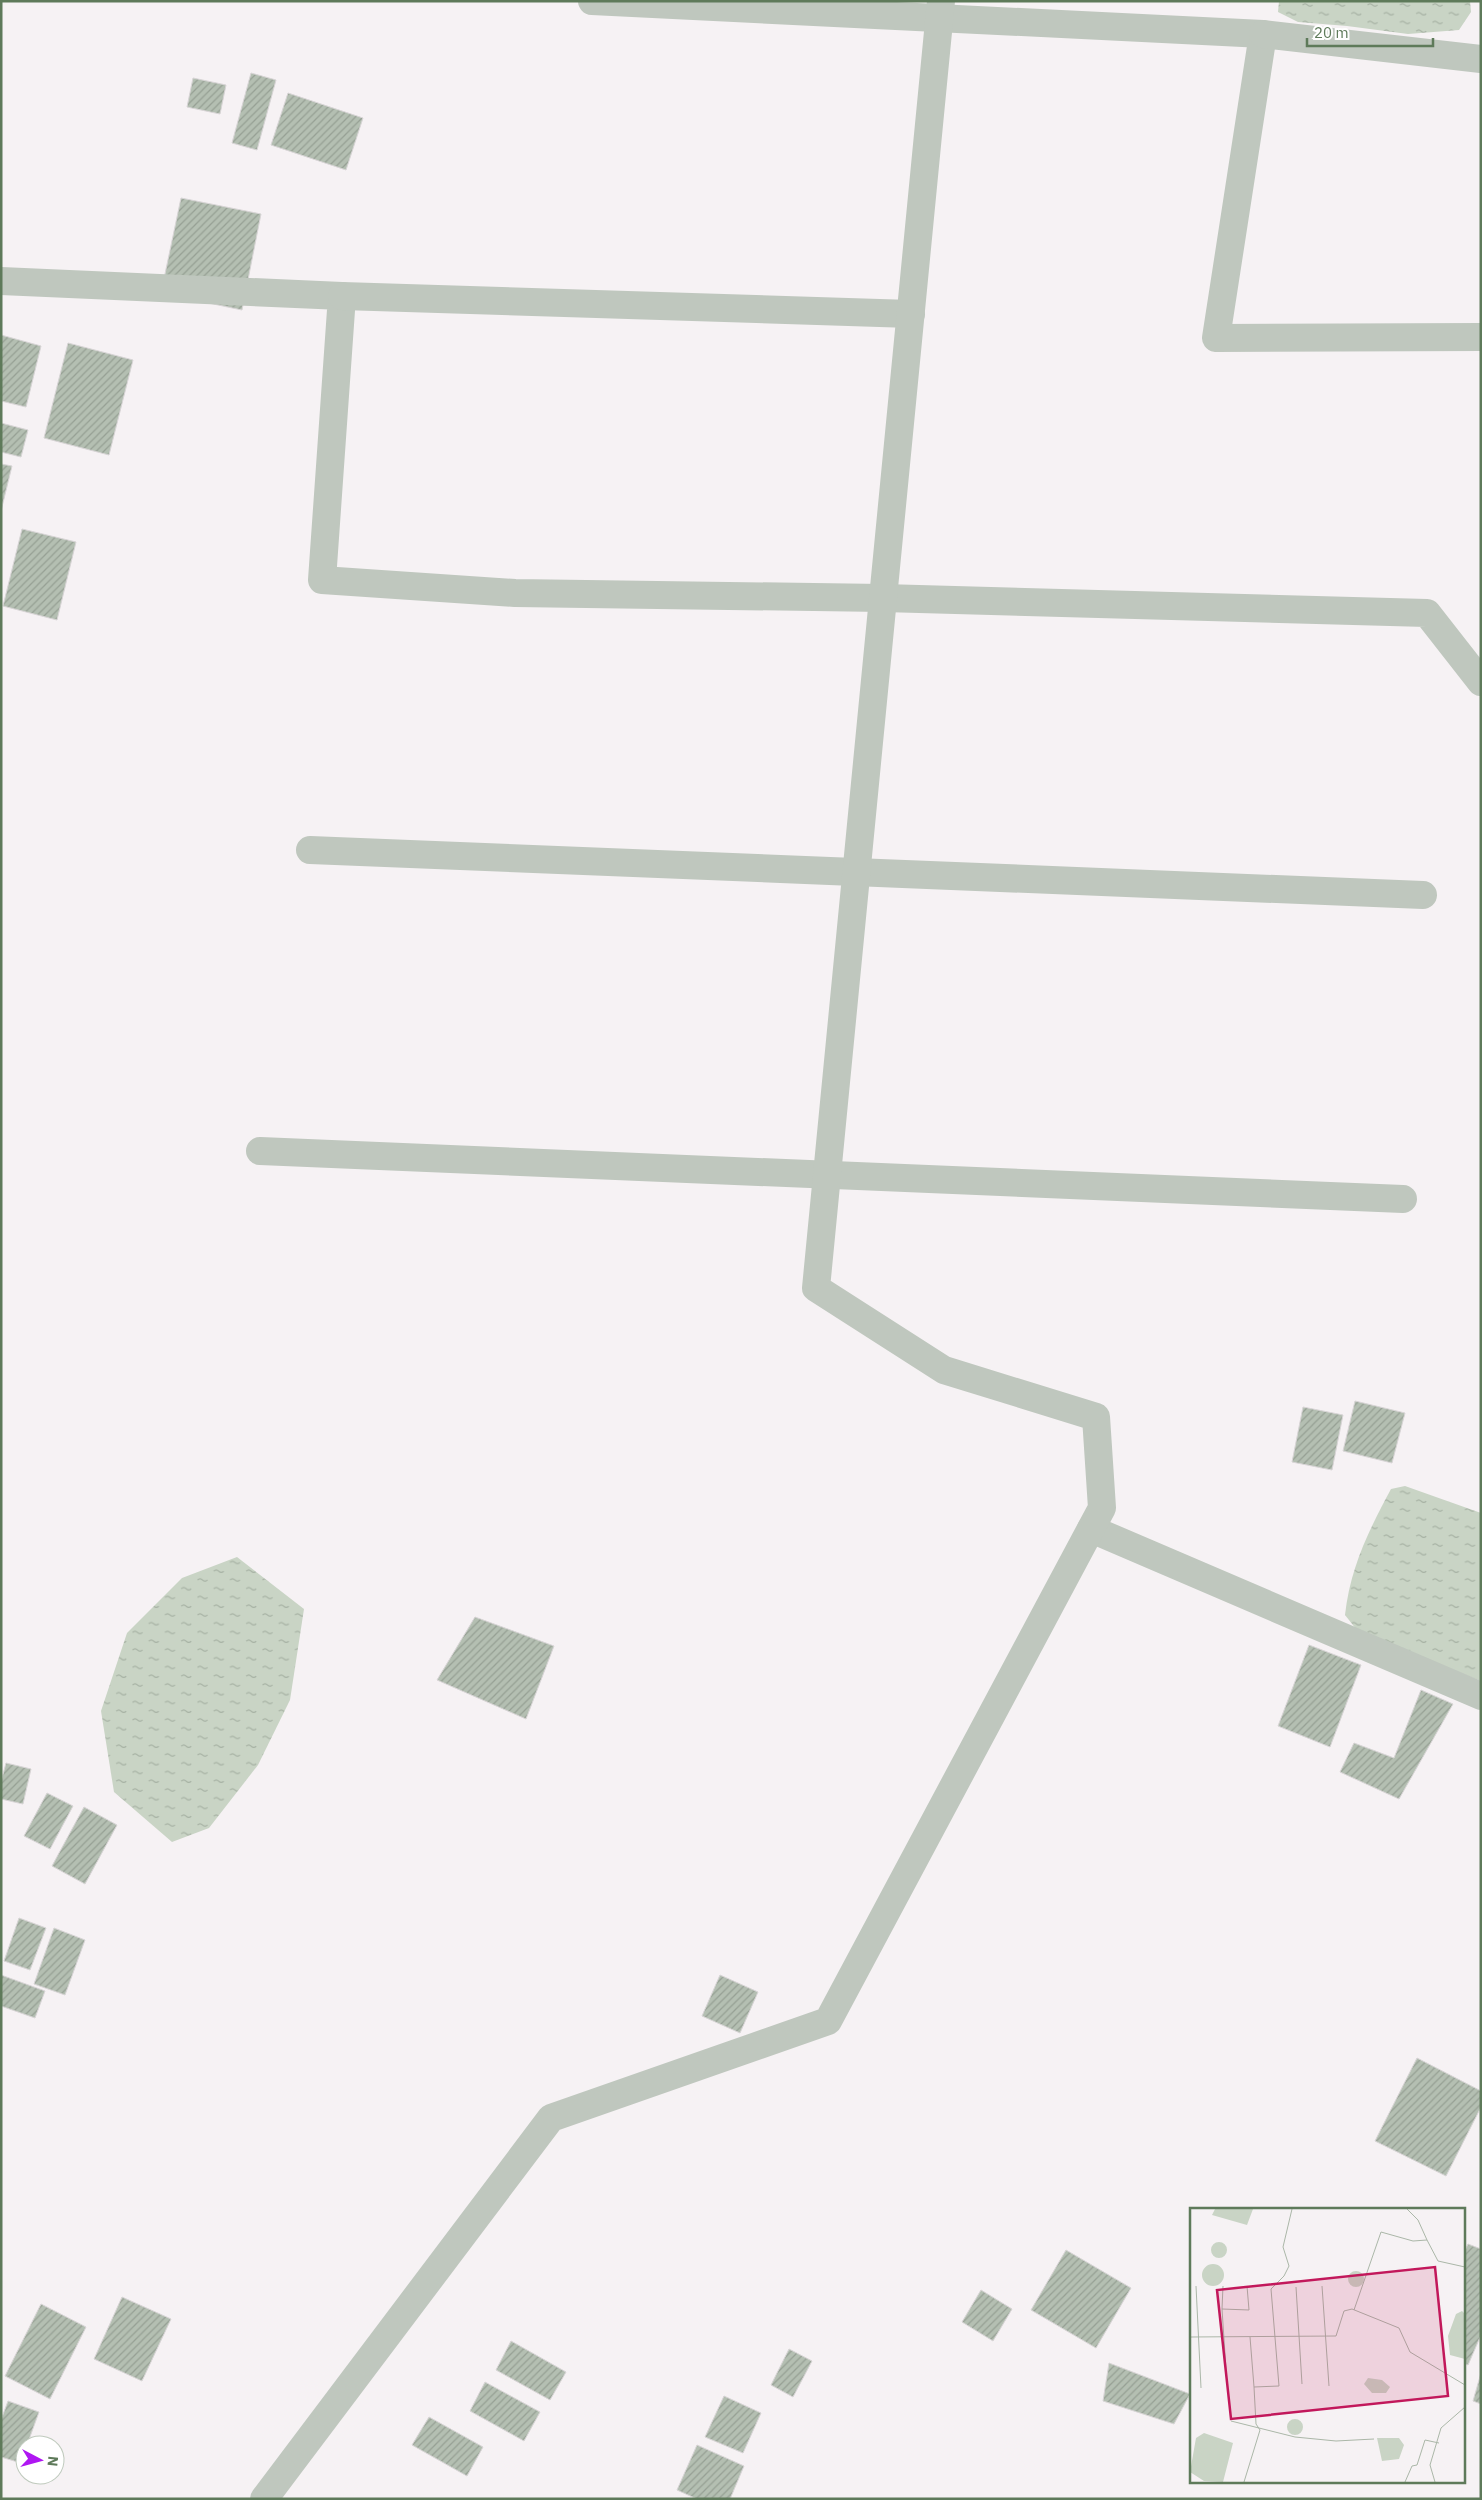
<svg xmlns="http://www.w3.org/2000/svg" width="1482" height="2500" viewBox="0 0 1482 2500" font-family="'IBM Plex Sans',sans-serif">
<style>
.water{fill:url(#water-ripples)}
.building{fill:url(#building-hatch);stroke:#d8d5d6}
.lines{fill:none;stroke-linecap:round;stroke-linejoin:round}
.minor{stroke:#bfc7be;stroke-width:28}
.inset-road{fill:none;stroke:#abb7a8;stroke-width:1}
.view{fill:#c2185b;fill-opacity:0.15;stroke:#c2185b;stroke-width:2.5}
.inset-edge{fill:none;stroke:#5e7a5a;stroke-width:2.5}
</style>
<defs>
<pattern id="water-ripples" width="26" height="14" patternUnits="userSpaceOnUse" patternTransform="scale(1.25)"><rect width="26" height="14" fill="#c9d4c5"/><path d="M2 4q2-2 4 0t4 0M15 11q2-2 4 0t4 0" fill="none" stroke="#a6b1a3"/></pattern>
<pattern id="building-hatch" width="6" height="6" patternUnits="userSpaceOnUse" patternTransform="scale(1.25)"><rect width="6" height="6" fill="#b4bfb2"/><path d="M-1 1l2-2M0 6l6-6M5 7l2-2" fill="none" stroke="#96a094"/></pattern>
</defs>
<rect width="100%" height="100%" fill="#f6f2f4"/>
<g class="water">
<path d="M 1279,1 L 1470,1 L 1471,12 L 1459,30 L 1408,34 L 1347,26 L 1298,22 L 1278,12 Z"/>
<path d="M 1405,1486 L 1481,1513 L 1481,1681 L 1360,1634 L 1345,1615 C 1350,1568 1369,1530 1391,1489 Z"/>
<path d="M 237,1557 L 304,1609 L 290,1700 L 258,1765 L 209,1828 L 172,1842 L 114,1792 L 101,1711 L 127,1633 L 182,1578 Z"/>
</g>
<g class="building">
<path d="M 251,73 L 276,80 L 257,150 L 232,143 Z"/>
<path d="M 193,78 L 226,85 L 220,114 L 187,107 Z"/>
<path d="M 288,93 L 363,118 L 346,170 L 271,145 Z"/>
<path d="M 181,198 L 261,214 L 242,310 L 161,293 Z"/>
<path d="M 1,335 L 41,346 L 26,407 L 1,401 Z"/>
<path d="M 68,343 L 133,360 L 109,455 L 44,438 Z"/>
<path d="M 1,423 L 28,430 L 21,457 L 1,452 Z"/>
<path d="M 1,464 L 12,466 L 1,511 Z"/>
<path d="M 22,529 L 76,542 L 57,620 L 3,606 Z"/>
<path d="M 1355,1401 L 1405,1413 L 1392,1463 L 1343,1451 Z"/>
<path d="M 1303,1407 L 1343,1415 L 1332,1470 L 1292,1462 Z"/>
<path d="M 475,1617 L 554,1646 L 526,1719 L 437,1680 Z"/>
<path d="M 1309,1645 L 1361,1665 L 1330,1747 L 1278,1726 Z"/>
<path d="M 1421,1690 L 1453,1704 L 1399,1799 L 1340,1772 L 1354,1743 L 1394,1758 Z"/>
<path d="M 6,1763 L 31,1769 L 23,1804 L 1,1799 L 1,1782 Z"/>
<path d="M 47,1793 L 73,1806 L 50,1849 L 24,1836 Z"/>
<path d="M 84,1807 L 117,1825 L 85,1884 L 52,1866 Z"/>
<path d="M 19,1918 L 46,1928 L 30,1970 L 4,1961 Z"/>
<path d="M 54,1928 L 85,1940 L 65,1995 L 34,1984 Z"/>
<path d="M 1,1975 L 45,1991 L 35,2018 L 1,2006 Z"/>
<path d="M 720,1975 L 758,1992 L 740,2033 L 702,2016 Z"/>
<path d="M 1417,2058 L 1481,2091 L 1481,2107 L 1446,2176 L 1375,2141 Z"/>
<path d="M 1468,2244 L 1481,2249 L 1481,2335 L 1468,2365 L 1463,2363 L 1463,2255 Z"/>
<path d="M 1066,2250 L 1131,2288 L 1096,2348 L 1031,2310 Z"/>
<path d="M 981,2290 L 1012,2309 L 993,2341 L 962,2322 Z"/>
<path d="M 122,2297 L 171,2319 L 142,2381 L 94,2359 Z"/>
<path d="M 41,2304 L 86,2327 L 50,2399 L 5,2376 Z"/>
<path d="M 511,2341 L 566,2372 L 550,2400 L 496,2370 Z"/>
<path d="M 789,2349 L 812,2361 L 793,2397 L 771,2385 Z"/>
<path d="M 1109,2363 L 1190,2394 L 1174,2424 L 1103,2401 Z"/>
<path d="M 1481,2373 L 1481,2404 L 1473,2401 Z"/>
<path d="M 485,2382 L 540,2412 L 524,2441 L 470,2411 Z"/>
<path d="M 724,2396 L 761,2413 L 743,2453 L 705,2437 Z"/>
<path d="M 8,2401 L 39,2412 L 27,2445 L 25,2445 L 21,2463 L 1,2457 L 1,2420 Z"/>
<path d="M 429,2417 L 483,2447 L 467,2476 L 412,2445 Z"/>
<path d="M 697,2445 L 744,2466 L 730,2499 L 697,2499 L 677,2490 Z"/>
</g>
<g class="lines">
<g class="minor">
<path d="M 592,1 L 1263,34 L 1216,338 L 1481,337"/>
<path d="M 1263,34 L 1481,59"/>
<path d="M 1,281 L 342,296 L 322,580 L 515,593 L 883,598 L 1427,613 L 1481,682"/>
<path d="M 342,296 L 911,314"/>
<path d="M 310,850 L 1423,895"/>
<path d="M 260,1151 L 1403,1199"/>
<path d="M 1091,1529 L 1481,1696"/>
<path d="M 264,2499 L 551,2118 L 828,2021 L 1102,1508 L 1096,1417 L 944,1370 L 816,1288 L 941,1"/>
</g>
</g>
<g transform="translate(1190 2208)">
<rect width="275" height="275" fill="#f6f2f4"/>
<path d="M 25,1 L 63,1 L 57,17 L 22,7 ZM21 42a8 8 0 1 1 16 0a8 8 0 1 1-16 0ZM12 67a11 11 0 1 1 22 0a11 11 0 1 1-22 0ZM158 71a8 8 0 1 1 16 0a8 8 0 1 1-16 0ZM 272,103 L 275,106 L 275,151 L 260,147 L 258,128 L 266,106 ZM 178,170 L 192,172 L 200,179 L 196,185 L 182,185 L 174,176 ZM97 219a8 8 0 1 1 16 0a8 8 0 1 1-16 0ZM 14,225 L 43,235 L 33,274 L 14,273 L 0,264 L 6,230 ZM 187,230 L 209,230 L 214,237 L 209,251 L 192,253 Z" fill="#c9d4c5"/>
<path class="inset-road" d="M 217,1 L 228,12 L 237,32M 6,78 L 11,180M 132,78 L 139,178M 106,79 L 112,176M 32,101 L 33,78M 164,102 L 191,24 L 223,33 L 237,32 L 248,53 L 275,59M 0,129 L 146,128 L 154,103 L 162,101 L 209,120 L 220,144 L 275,177M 60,129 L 64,179M 37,177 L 32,101 L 59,102 L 57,78M 41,213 L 105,229 L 146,233 L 184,231M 54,274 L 70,222 L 66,216 L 64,179 L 89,178 L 81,81 L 94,68 L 99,58 L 93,39 L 102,1M 215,274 L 222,258 L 227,257 L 235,232 L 249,235M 245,274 L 240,257 L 251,220 L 275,199"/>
<path class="view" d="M 245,59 L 258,188 L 41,211 L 27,82 Z"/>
<rect width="275" height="275" class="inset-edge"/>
</g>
<rect width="1482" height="2500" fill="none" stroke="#5e7a5a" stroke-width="5"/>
<g transform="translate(40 2460) rotate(96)"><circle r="24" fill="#ffffff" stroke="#bfcabd"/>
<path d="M0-4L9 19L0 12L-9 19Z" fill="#af16f2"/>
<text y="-8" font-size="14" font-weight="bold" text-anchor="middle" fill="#5e7a5a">N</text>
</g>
<path d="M1307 38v8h126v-8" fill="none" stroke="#5e7a5a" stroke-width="2.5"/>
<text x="1314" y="38" font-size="15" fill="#5e7a5a" stroke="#ffffff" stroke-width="4" paint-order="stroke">20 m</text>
</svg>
